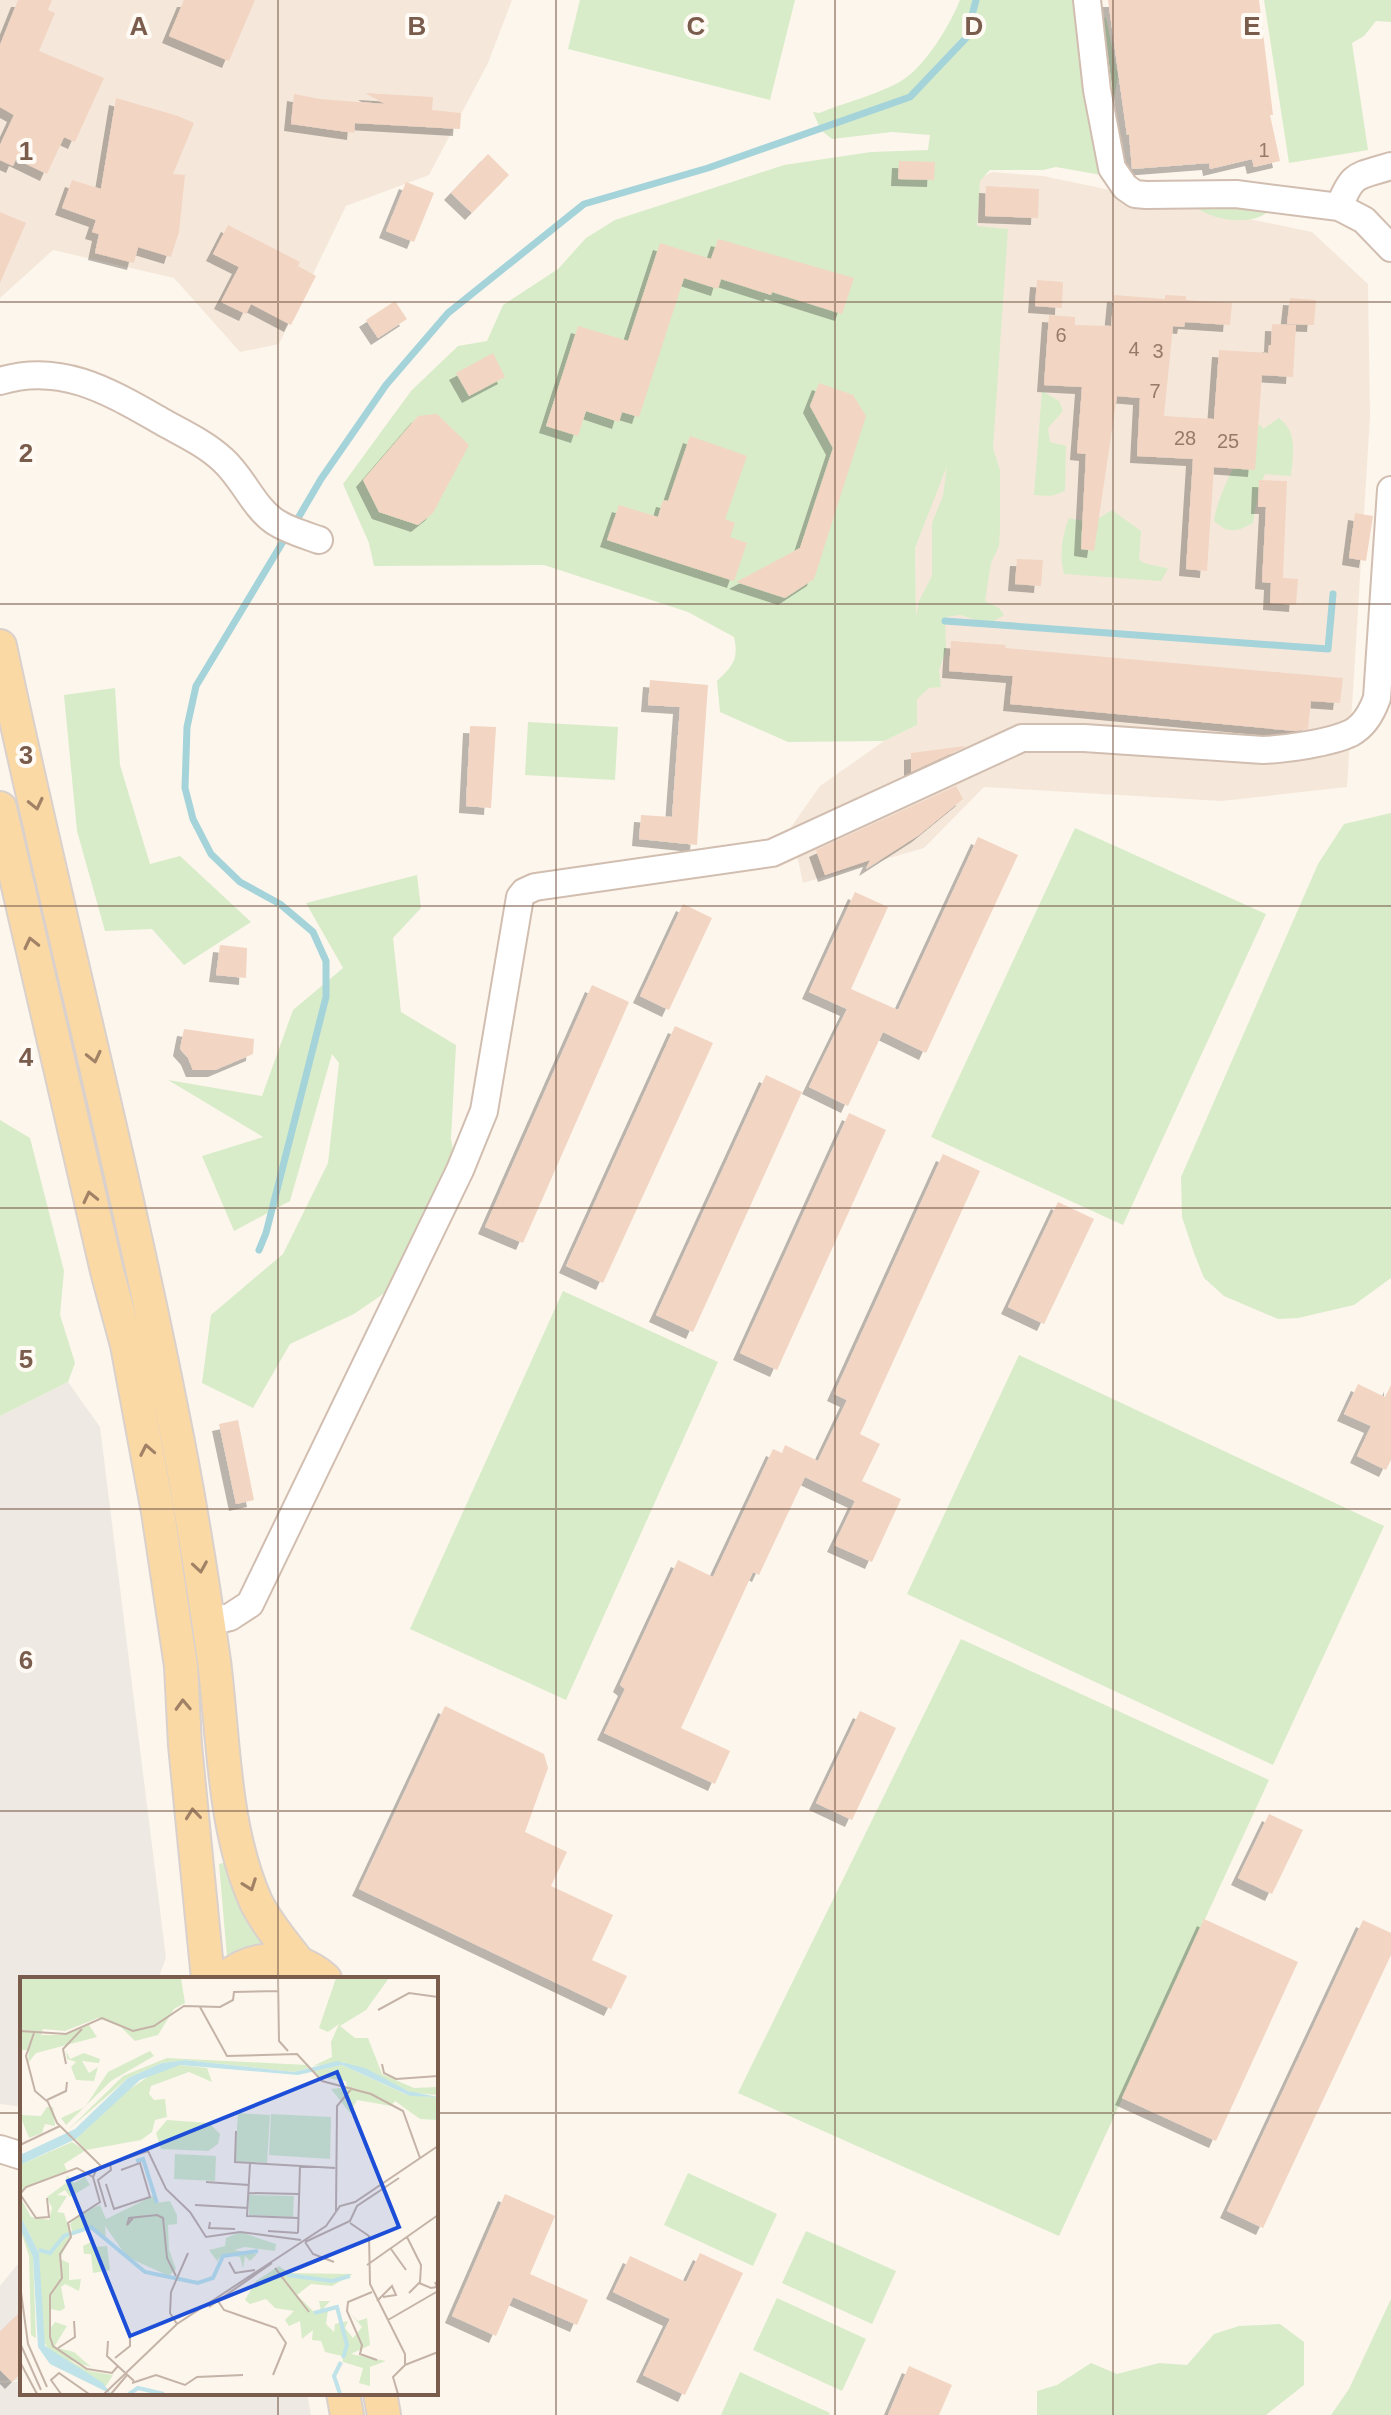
<svg xmlns="http://www.w3.org/2000/svg" width="1391" height="2415" viewBox="0 0 1391 2415" font-family="Helvetica,sans-serif">
<style>
.residential{fill:#f5e8da}
.industrial{fill:#efe9e4}
.green{fill:#d8ecc9;fill-rule:evenodd}
.lines{fill:none;stroke-linecap:round;stroke-linejoin:round}
.stream{stroke:#a5d3da;stroke-width:7}
.building{fill:#f3d5c3;filter:url(#shadow)}
.minor-casing{stroke:#d1beb0;stroke-width:30}
.major-casing{stroke:#dad1cd;stroke-width:36}
.minor{stroke:#fff;stroke-width:26}
.major{stroke:#fbd9a5;stroke-width:32}
.oneway{stroke:#a18267}
.grid{fill:none;stroke:#7a5c4d;stroke-width:2;stroke-opacity:0.55}
.labels{text-anchor:middle;stroke-width:8;stroke-linejoin:round;paint-order:stroke}
.number-label{font-size:20px;fill:#987a6a}
.inset-river{fill:none;stroke:#bfe3e8;stroke-width:4}
.inset-road{fill:none;stroke:#c5b3a7;stroke-width:2}
.view{fill:#1d4ed8;fill-opacity:0.15;stroke:#1d4ed8;stroke-width:4}
.inset-edge{fill:none;stroke:#7a5c4d;stroke-width:4}
.grid-label{font-size:26px;text-anchor:middle;font-weight:bold;fill:#7a5c4d;stroke:#fffaf3;stroke-width:8;stroke-linejoin:round;paint-order:stroke}
</style>
<defs>
<filter id="shadow"><feDropShadow dx="-7" dy="7" stdDeviation="0" flood-color="#0004"/></filter>
</defs>
<rect width="100%" height="100%" fill="#fdf6ec"/>
<g class="residential">
<path d="M 0,0 L 512,0 L 488,63 L 429,175 L 346,206 L 279,344 L 240,352 L 174,278 L 53,250 L 0,298 Z"/>
<path d="M 992,172 L 1043,176 L 1312,232 L 1368,284 L 1370,417 L 1347,787 L 1222,801 L 984,787 L 924,848 L 803,883 L 791,827 L 820,786 L 884,741 L 917,725 L 915,548 L 966,412 L 962,188 Z"/>
</g>
<g class="industrial">
<path d="M 68,1382 L 100,1427 L 166,1958 L 158,1979 L 22,1979 L 22,2107 L 0,2104 L 0,1416 Z"/>
<path d="M 22,2259 L 22,2380 L 0,2381 L 0,2286 Z"/>
<path d="M 22,2381 L 22,2393 L 307,2393 L 311,2415 L 0,2415 L 0,2383 Z"/>
</g>
<g class="green">
<path d="M 580,0 L 795,0 L 770,100 L 568,49 Z"/>
<path d="M 960,0 L 973,0 L 962,37 L 908,95 L 819,126 L 813,112 L 819,113 C 844,103 879,94 901,81 C 925,67 950,25 960,0 Z"/>
<path d="M 977,0 L 1073,0 L 1075,12 L 1106,18 L 1118,76 L 1114,99 L 1098,119 L 1101,175 L 1056,167 L 1043,170 L 990,170 L 980,181 L 977,226 L 1008,229 L 993,448 L 1000,470 L 1000,529 L 999,546 L 991,563 L 985,601 L 999,608 L 1004,615 L 989,624 L 960,615 L 945,617 L 946,650 L 939,670 L 941,687 L 929,688 L 917,699 L 917,725 L 884,741 L 788,742 L 720,712 L 717,681 C 733,666 739,659 734,637 L 688,612 L 544,565 L 374,566 L 369,543 L 343,484 L 411,391 L 458,346 L 487,341 L 503,305 L 558,269 L 586,238 L 615,220 L 784,165 L 871,152 L 928,150 L 930,135 L 892,132 L 832,139 L 822,131 L 911,98 L 967,38 ZM 947,466 L 943,496 L 932,523 L 932,576 L 919,601 L 916,617 L 915,548 Z"/>
<path d="M 1264,0 L 1391,0 L 1391,22 L 1376,21 L 1364,36 L 1352,43 L 1368,150 L 1289,163 Z"/>
<path d="M 1195,206 L 1276,206 C 1271,209 1265,215 1259,217 C 1240,224 1209,219 1195,206 Z"/>
<path d="M 1042,391 L 1059,401 L 1063,411 L 1048,428 L 1050,442 L 1066,446 L 1065,491 L 1051,496 L 1034,495 Z"/>
<path d="M 1279,418 C 1298,432 1293,454 1291,476 L 1265,474 L 1259,488 L 1253,523 C 1237,532 1228,534 1214,521 C 1219,488 1242,453 1260,424 L 1263,429 Z"/>
<path d="M 1112,510 L 1141,531 L 1139,560 C 1148,566 1159,565 1168,569 L 1161,581 L 1064,574 C 1059,555 1062,536 1069,518 L 1091,523 Z"/>
<path d="M 115,688 L 120,765 L 150,864 L 180,856 L 251,922 L 184,965 L 152,929 L 105,931 L 77,831 L 64,695 Z"/>
<path d="M 528,722 L 618,727 L 615,780 L 525,775 Z"/>
<path d="M 1391,813 L 1391,1278 L 1354,1305 L 1298,1318 L 1278,1319 L 1224,1296 L 1204,1278 L 1194,1253 L 1182,1217 L 1181,1177 L 1318,864 L 1344,824 Z"/>
<path d="M 1075,828 L 1266,914 L 1123,1225 L 931,1137 Z"/>
<path d="M 417,875 L 421,908 L 393,938 L 401,1012 L 456,1045 L 451,1139 L 457,1170 L 386,1292 L 354,1314 L 290,1344 L 253,1408 L 202,1383 L 211,1315 L 283,1254 L 328,1163 L 339,1063 L 332,1054 L 290,1201 L 234,1231 L 202,1156 L 263,1137 L 168,1080 L 262,1096 L 293,1010 L 343,968 L 306,903 Z"/>
<path d="M 0,1120 L 30,1138 L 64,1271 L 60,1315 L 75,1363 L 68,1382 L 0,1416 Z"/>
<path d="M 563,1291 L 718,1362 L 566,1700 L 410,1629 Z"/>
<path d="M 1019,1355 L 1384,1526 L 1273,1765 L 907,1594 Z"/>
<path d="M 961,1639 L 1269,1780 L 1059,2236 L 738,2093 Z"/>
<path d="M 227,1862 L 266,1946 L 256,1947 L 227,1957 L 219,1864 Z"/>
<path d="M 688,2173 L 777,2214 L 753,2266 L 664,2225 Z"/>
<path d="M 806,2231 L 896,2271 L 872,2324 L 782,2283 Z"/>
<path d="M 777,2298 L 866,2339 L 842,2391 L 753,2350 Z"/>
<path d="M 1391,2299 L 1391,2415 L 1331,2415 L 1349,2389 Z"/>
<path d="M 1280,2324 L 1304,2342 L 1304,2385 L 1266,2415 L 1037,2415 L 1037,2391 L 1057,2385 L 1091,2363 L 1117,2374 L 1159,2363 L 1187,2365 L 1214,2334 L 1239,2326 Z"/>
<path d="M 740,2372 L 830,2413 L 829,2415 L 721,2415 Z"/>
</g>
<g class="lines">
<g class="stream">
<path d="M 294,525 L 321,479 L 386,385 L 448,313 L 584,204 L 708,168 L 910,97 L 966,38 L 976,0"/>
<path d="M 945,621 L 1328,649 L 1333,594"/>
<path d="M 259,1250 L 266,1233 L 326,997 L 326,961 L 313,932 L 280,904 L 240,882 L 211,854 L 193,819 L 185,788 L 187,727 L 196,686 L 287,535"/>
</g>
</g>
<g class="building">
<path d="M 18,0 L 52,0 L 48,10 L 55,13 L 39,51 L 104,78 L 75,142 L 64,137 L 47,174 L 16,159 L 13,166 L 0,160 L 0,145 L 14,115 L 0,107 L 0,45 Z"/>
<path d="M 184,0 L 255,0 L 229,61 L 169,36 Z"/>
<path d="M 1108,0 L 1259,0 L 1273,115 L 1270,115 L 1280,161 L 1254,167 L 1252,159 L 1210,169 L 1209,163 L 1132,169 L 1129,134 L 1127,135 Z"/>
<path d="M 365,93 L 433,97 L 432,110 L 461,113 L 460,129 L 355,123 L 354,133 L 291,124 L 294,94 L 320,99 L 385,104 Z"/>
<path d="M 116,98 L 178,116 L 194,123 L 173,174 L 185,175 L 179,232 L 171,257 L 138,247 L 134,263 L 95,253 L 99,234 L 92,232 L 96,220 L 62,208 L 72,180 L 101,189 Z"/>
<path d="M 488,154 L 509,175 L 472,213 L 451,193 Z"/>
<path d="M 899,161 L 935,162 L 934,180 L 898,179 Z"/>
<path d="M 406,182 L 434,193 L 414,242 L 386,231 Z"/>
<path d="M 986,186 L 1039,189 L 1038,218 L 985,216 Z"/>
<path d="M 0,212 L 26,223 L 0,283 Z"/>
<path d="M 228,225 L 300,262 L 298,266 L 316,276 L 291,325 L 251,304 L 246,314 L 221,302 L 239,267 L 213,254 Z"/>
<path d="M 718,239 L 854,278 L 842,314 L 772,292 L 771,295 L 721,279 L 718,289 L 684,278 L 639,417 L 622,412 L 619,422 L 586,411 L 578,436 L 546,426 L 578,326 L 628,341 L 660,243 L 711,259 Z"/>
<path d="M 1037,280 L 1063,282 L 1062,308 L 1035,306 Z"/>
<path d="M 1114,295 L 1165,299 L 1165,295 L 1186,296 L 1186,300 L 1232,303 L 1230,325 L 1185,322 L 1184,327 L 1173,326 L 1164,416 L 1214,419 L 1219,350 L 1268,353 L 1269,345 L 1271,345 L 1272,324 L 1296,325 L 1293,377 L 1262,375 L 1255,470 L 1214,467 L 1207,571 L 1186,569 L 1193,459 L 1137,456 L 1140,398 L 1117,396 L 1094,551 L 1081,549 L 1086,454 L 1077,453 L 1082,387 L 1044,385 L 1049,315 L 1075,317 L 1075,325 L 1111,326 Z"/>
<path d="M 1290,298 L 1316,300 L 1314,325 L 1287,324 Z"/>
<path d="M 395,301 L 407,319 L 378,338 L 366,320 Z"/>
<path d="M 493,353 L 505,377 L 469,396 L 456,373 Z"/>
<path d="M 819,383 L 853,395 L 866,416 L 814,579 L 785,598 L 736,582 L 800,548 L 833,448 L 810,406 Z"/>
<path d="M 437,414 L 469,445 L 433,513 L 418,525 L 379,512 L 363,480 L 418,416 Z"/>
<path d="M 690,436 L 747,456 L 725,519 L 735,523 L 730,537 L 747,543 L 734,581 L 607,540 L 619,505 L 658,517 L 663,500 L 668,501 Z"/>
<path d="M 1259,480 L 1287,481 L 1283,578 L 1298,579 L 1296,605 L 1270,603 L 1271,583 L 1262,582 L 1266,507 L 1258,507 Z"/>
<path d="M 1355,513 L 1373,516 L 1366,561 L 1349,558 Z"/>
<path d="M 1017,559 L 1043,560 L 1041,586 L 1015,584 Z"/>
<path d="M 951,641 L 1006,645 L 1005,648 L 1343,678 L 1340,703 L 1311,701 L 1308,729 L 1295,731 L 1010,704 L 1013,676 L 949,671 Z"/>
<path d="M 650,680 L 708,685 L 697,845 L 639,839 L 641,815 L 672,817 L 680,707 L 648,705 Z"/>
<path d="M 470,726 L 496,727 L 491,808 L 466,806 Z"/>
<path d="M 965,746 L 965,747 L 911,772 L 911,753 Z"/>
<path d="M 956,786 L 963,799 L 919,835 L 866,869 L 870,860 L 825,875 L 816,850 Z"/>
<path d="M 978,837 L 1018,855 L 926,1053 L 883,1032 L 848,1106 L 809,1087 L 847,1009 L 809,992 L 855,892 L 888,907 L 851,989 L 898,1010 Z"/>
<path d="M 683,904 L 712,918 L 669,1010 L 640,996 Z"/>
<path d="M 220,945 L 247,948 L 246,978 L 216,975 Z"/>
<path d="M 592,985 L 629,1002 L 523,1243 L 485,1227 Z"/>
<path d="M 675,1026 L 713,1043 L 603,1283 L 566,1266 Z"/>
<path d="M 184,1029 L 254,1039 L 253,1054 L 215,1070 L 193,1070 L 188,1058 L 180,1049 Z"/>
<path d="M 766,1075 L 802,1092 L 693,1332 L 656,1315 Z"/>
<path d="M 849,1113 L 886,1130 L 777,1370 L 740,1353 Z"/>
<path d="M 943,1154 L 980,1171 L 860,1434 L 880,1444 L 862,1481 L 901,1499 L 872,1562 L 834,1545 L 855,1501 L 805,1477 L 759,1575 L 753,1572 L 681,1728 L 730,1751 L 715,1784 L 604,1733 L 625,1689 L 620,1685 L 678,1560 L 713,1577 L 773,1449 L 782,1453 L 785,1445 L 818,1461 L 847,1400 L 834,1394 Z"/>
<path d="M 1058,1202 L 1094,1219 L 1044,1324 L 1008,1307 Z"/>
<path d="M 1358,1384 L 1385,1397 L 1391,1385 L 1391,1460 L 1386,1470 L 1357,1456 L 1371,1426 L 1344,1414 Z"/>
<path d="M 238,1420 L 254,1500 L 236,1504 L 219,1424 Z"/>
<path d="M 445,1706 L 544,1754 L 548,1768 L 525,1832 L 567,1852 L 551,1886 L 613,1915 L 592,1960 L 627,1976 L 611,2009 L 359,1889 Z"/>
<path d="M 860,1711 L 896,1728 L 852,1820 L 816,1803 Z"/>
<path d="M 1269,1814 L 1303,1830 L 1272,1894 L 1238,1878 Z"/>
<path d="M 1204,1919 L 1298,1962 L 1216,2141 L 1122,2098 Z"/>
<path d="M 1363,1920 L 1391,1933 L 1391,1955 L 1263,2228 L 1227,2211 Z"/>
<path d="M 505,2194 L 555,2216 L 530,2274 L 588,2300 L 577,2325 L 513,2297 L 496,2336 L 452,2316 Z"/>
<path d="M 700,2253 L 743,2273 L 685,2395 L 643,2375 L 670,2319 L 613,2292 L 630,2256 L 686,2282 Z"/>
<path d="M 22,2310 L 22,2372 L 12,2382 L 0,2370 L 0,2332 Z"/>
<path d="M 909,2366 L 952,2385 L 939,2415 L 888,2415 Z"/>
</g>
<g class="lines">
<defs>
<g id="minor">
<path d="M 1087,0 L 1097,90 L 1112,168 L 1125,187 L 1135,194 L 1146,195 L 1236,194 L 1339,207 L 1364,220 L 1391,248"/>
<path d="M 1339,207 C 1353,172 1356,177 1391,166"/>
<path d="M 0,381 C 61,362 110,392 161,421 C 182,433 205,443 223,460 C 243,478 253,506 274,521 C 287,530 305,535 319,540"/>
<path d="M 208,1622 L 230,1617 L 250,1604 L 460,1170 L 484,1111 L 520,897 L 524,892 L 535,887 L 772,853 L 1022,738 L 1084,738 L 1263,750 C 1286,749 1330,743 1351,733 C 1364,726 1372,712 1377,698 L 1391,490"/>
<path d="M 0,2149 L 22,2156"/>
</g>
<g id="major">
<path d="M 0,646 C 54,902 121,1155 172,1412 C 189,1494 202,1577 214,1661 C 224,1740 223,1828 256,1902 C 267,1924 284,1944 299,1963"/>
<path d="M 0,808 L 107,1271 L 127,1345 L 140,1415 L 158,1512 L 181,1666 L 185,1745 L 208,1979"/>
<path d="M 224,1979 C 254,1954 295,1953 325,1979"/>
<path d="M 343,2393 L 347,2415"/>
<path d="M 380,2393 L 384,2415"/>
</g>
</defs>
<use href="#minor" class="minor-casing"/>
<use href="#major" class="major-casing"/>
<use href="#minor" class="minor"/>
<use href="#major" class="major"/>
</g>
<defs><path id="oneway-chevron" d="M-2-3.5L2.5 0L-2 3.5" fill="none" stroke-width="1.6" stroke-linecap="round" stroke-linejoin="round" transform="scale(2)"/></defs>
<g class="oneway">
<use href="#oneway-chevron" transform="translate(36 804) rotate(77)"/>
<use href="#oneway-chevron" transform="translate(31 943) rotate(-103)"/>
<use href="#oneway-chevron" transform="translate(94 1057) rotate(77)"/>
<use href="#oneway-chevron" transform="translate(90 1197) rotate(-103)"/>
<use href="#oneway-chevron" transform="translate(147 1450) rotate(-101)"/>
<use href="#oneway-chevron" transform="translate(200 1567) rotate(81)"/>
<use href="#oneway-chevron" transform="translate(183 1705) rotate(-92)"/>
<use href="#oneway-chevron" transform="translate(193 1814) rotate(-96)"/>
<use href="#oneway-chevron" transform="translate(250 1885) rotate(70)"/>
</g>
<path class="grid" d="M 278,0 L 278,1979M 556,0 L 556,2415M 835,0 L 835,2415M 1113,0 L 1113,2415M 0,302 L 1391,302M 0,604 L 1391,604M 0,906 L 1391,906M 0,1208 L 1391,1208M 0,1509 L 1391,1509M 0,1811 L 1391,1811M 0,2113 L 22,2113M 436,2113 L 1391,2113M 278,2393 L 278,2415"/>
<g class="labels">
<g class="number-label">
<text x="1264" y="157">1</text>
<text x="1061" y="342">6</text>
<text x="1134" y="356">4</text>
<text x="1158" y="358">3</text>
<text x="1155" y="398">7</text>
<text x="1185" y="445">28</text>
<text x="1228" y="448">25</text>
</g>
</g>
<g transform="translate(20 1977)">
<rect width="418" height="418" fill="#fdf6ec"/>
<path d="M 0,1 L 161,1 L 165,26 L 154,32 L 138,58 L 115,64 L 101,50 L 78,41 L 45,54 L 23,52 L 21,58 L 46,58 L 69,48 L 77,60 L 16,76 L 8,86 L 9,73 L 0,73 ZM 316,1 L 369,1 L 346,33 L 320,49 L 335,61 L 348,61 L 362,97 L 394,111 L 418,110 L 418,118 L 393,116 L 323,85 L 293,89 L 312,80 L 311,65 L 319,47 L 308,55 L 299,51 ZM 46,74 L 50,82 L 64,76 L 80,82 L 79,86 L 62,84 L 69,96 L 78,90 L 74,104 L 56,103 L 51,90 L 56,85 L 47,82 ZM 130,74 L 134,79 L 91,104 L 46,148 L 41,141 L 65,130 L 88,95 ZM 147,81 L 287,88 L 289,91 L 274,95 L 165,83 L 142,86 L 108,101 L 48,153 L 103,99 ZM 160,88 L 187,91 L 192,105 L 169,95 L 131,109 L 129,117 L 134,123 L 145,122 L 147,140 L 135,143 L 132,155 L 121,163 L 66,173 L 44,187 L 47,194 L 0,214 L 0,188 L 52,165 L 66,174 L 56,162 L 104,116 L 138,93 ZM 322,88 L 387,118 L 418,120 L 418,143 L 400,142 L 375,124 L 371,129 L 337,123 L 330,136 L 311,112 L 327,110 L 326,104 L 299,100 L 294,94 ZM 27,130 L 33,130 L 35,149 L 25,147 L 22,156 L 9,161 L 0,138 L 21,139 ZM 218,136 L 250,138 L 247,186 L 215,184 ZM 251,137 L 311,140 L 310,182 L 249,178 ZM 147,143 L 189,146 L 200,157 L 198,167 L 188,174 L 141,172 L 136,156 ZM 155,177 L 196,179 L 195,204 L 154,202 ZM 47,198 L 54,206 L 65,200 L 70,208 L 50,220 L 45,213 L 37,218 L 47,219 L 37,235 L 44,236 L 51,258 L 40,282 L 49,286 L 49,303 L 61,302 L 59,314 L 45,307 L 41,310 L 45,331 L 40,334 L 31,332 L 31,315 L 29,353 L 35,345 L 47,349 L 34,370 L 54,375 L 71,390 L 49,383 L 68,394 L 93,398 L 86,409 L 29,375 L 22,359 L 19,276 L 0,238 L 0,220 L 11,240 L 29,243 L 32,231 L 27,220 L 46,206 ZM 229,218 L 274,219 L 273,240 L 229,238 ZM 133,219 L 136,226 L 150,224 L 157,238 L 157,247 L 148,248 L 149,273 L 156,292 L 149,299 L 107,280 L 85,249 L 86,263 L 70,252 L 53,257 L 50,247 L 62,235 L 80,228 L 86,242 ZM 0,251 L 13,279 L 16,361 L 11,358 L 9,279 ZM 220,255 L 256,267 L 255,274 L 225,270 L 214,273 L 237,277 L 230,284 L 225,279 L 223,292 L 220,280 L 203,277 L 197,284 L 189,273 L 205,269 L 206,261 ZM 73,264 L 73,270 L 87,269 L 90,293 L 73,296 L 71,277 L 64,277 L 63,269 ZM 259,289 L 269,296 L 333,297 L 312,309 L 291,307 L 277,318 L 295,336 L 301,334 L 299,324 L 310,324 L 301,334 L 308,333 L 306,347 L 314,355 L 315,347 L 328,344 L 325,351 L 333,361 L 342,350 L 330,336 L 338,344 L 347,341 L 350,368 L 331,377 L 366,384 L 350,390 L 350,409 L 339,406 L 343,391 L 323,385 L 322,379 L 305,375 L 301,364 L 292,363 L 293,353 L 282,362 L 280,344 L 269,349 L 265,343 L 274,334 L 255,331 L 246,322 L 230,327 L 225,323 L 236,304 Z" fill="#d8ecc9"/>
<path d="M 165,83 L 274,95 L 317,84 L 345,91 L 388,114 L 418,120 L 390,119 L 322,88 L 278,98 L 160,88 L 120,103 L 56,162 L 0,188 L 0,178 L 55,152 L 108,101 L 142,86 ZM 0,238 L 19,276 L 25,369 L 83,406 L 91,417 L 30,387 L 18,370 L 13,280 L 0,251 Z" fill="#bfe3e8"/>
<path class="inset-river" d="M 116,184 L 123,182 L 137,226M 19,273 L 30,276 L 44,259 L 71,250 L 125,295 L 178,306 L 193,301 L 203,279 L 238,274M 267,298 L 312,304 L 330,299M 294,336 L 317,330 L 327,368 L 323,381M 109,417 L 118,411 L 144,417M 320,417 L 314,399 L 321,385"/>
<path class="inset-road" d="M 258,1 L 259,64 L 268,74M 180,30 L 207,79 L 277,77 L 302,104 L 351,117 L 383,134 L 400,181M 358,33 L 389,16 L 418,20M 0,54 L 46,57 L 82,41 L 113,54 L 134,49 L 164,29 L 200,30 L 213,23 L 214,15 L 258,14M 14,56 L 6,79 L 15,114 L 28,125 L 37,146 L 81,189M 46,87 L 43,72 L 62,52M 362,87 L 364,96 L 376,102 L 418,99M 27,123 L 46,114 L 47,105M 216,154 L 215,185 L 315,191M 0,168 L 40,149M 230,186 L 227,239 L 278,241M 186,205 L 229,208M 86,207 L 94,232 L 130,220 L 120,186 L 101,193M 228,216 L 279,217M 27,221 L 29,240 L 16,241 L 0,217 L 6,210 L 57,191 L 73,200M 175,228 L 228,231M 86,230 L 78,203 L 91,193 L 90,186M 316,234 L 317,129 L 332,111M 113,241 L 107,248 L 109,241 L 137,238 L 143,241 L 147,281 L 156,299M 190,245 L 189,251 L 215,252M 330,246 L 349,259 L 350,307 L 385,377 L 385,388 L 418,375M 248,254 L 278,256M 278,256 L 280,189M 387,260 L 401,288 L 400,305 L 389,316M 285,265 L 293,277 L 314,285M 285,265 L 330,244 L 337,229 L 379,201M 371,272 L 386,293M 209,285 L 215,296 L 235,293M 347,288 L 418,238M 255,291 L 289,335M 399,306 L 411,311 L 417,310 L 415,305M 1,315 L 8,367 L 27,410M 352,315 L 328,325 L 327,334 L 342,368 L 340,377 L 357,383M 198,324 L 204,333 L 256,351 L 266,366 L 253,398M 357,324 L 372,309 L 376,318 L 363,320M 189,330 L 252,286M 368,343 L 418,314M 157,347 L 150,336 L 151,315 L 168,276M 88,364 L 87,379 L 114,404M 0,366 L 21,413M 38,371 L 55,360 L 54,344M 95,381 L 110,369 L 110,360M 0,385 L 17,417M 98,389 L 92,396 L 67,392 L 33,369 L 30,360 L 30,318 L 42,301 L 40,277 L 51,260 L 48,246 L 80,225 L 73,200 L 77,191 L 128,174 L 146,212 L 170,235 L 186,260 L 220,255 L 281,263M 112,406 L 136,398 L 165,408 L 177,400 L 223,398M 41,417 L 31,403 L 39,396 L 69,417M 84,417 L 157,347 L 306,249 L 320,229 L 335,225 L 418,169M 91,417 L 107,398M 378,417 L 373,400 L 385,388"/>
<path class="view" d="M 317,95 L 379,250 L 110,359 L 48,204 Z"/>
<rect width="418" height="418" class="inset-edge"/>
</g>
<g class="grid-label">
<text x="139" y="35">A</text>
<text x="417" y="35">B</text>
<text x="696" y="35">C</text>
<text x="974" y="35">D</text>
<text x="1252" y="35">E</text>
<text x="26" y="160">1</text>
<text x="26" y="462">2</text>
<text x="26" y="764">3</text>
<text x="26" y="1066">4</text>
<text x="26" y="1368">5</text>
<text x="26" y="1669">6</text>
</g>
</svg>
